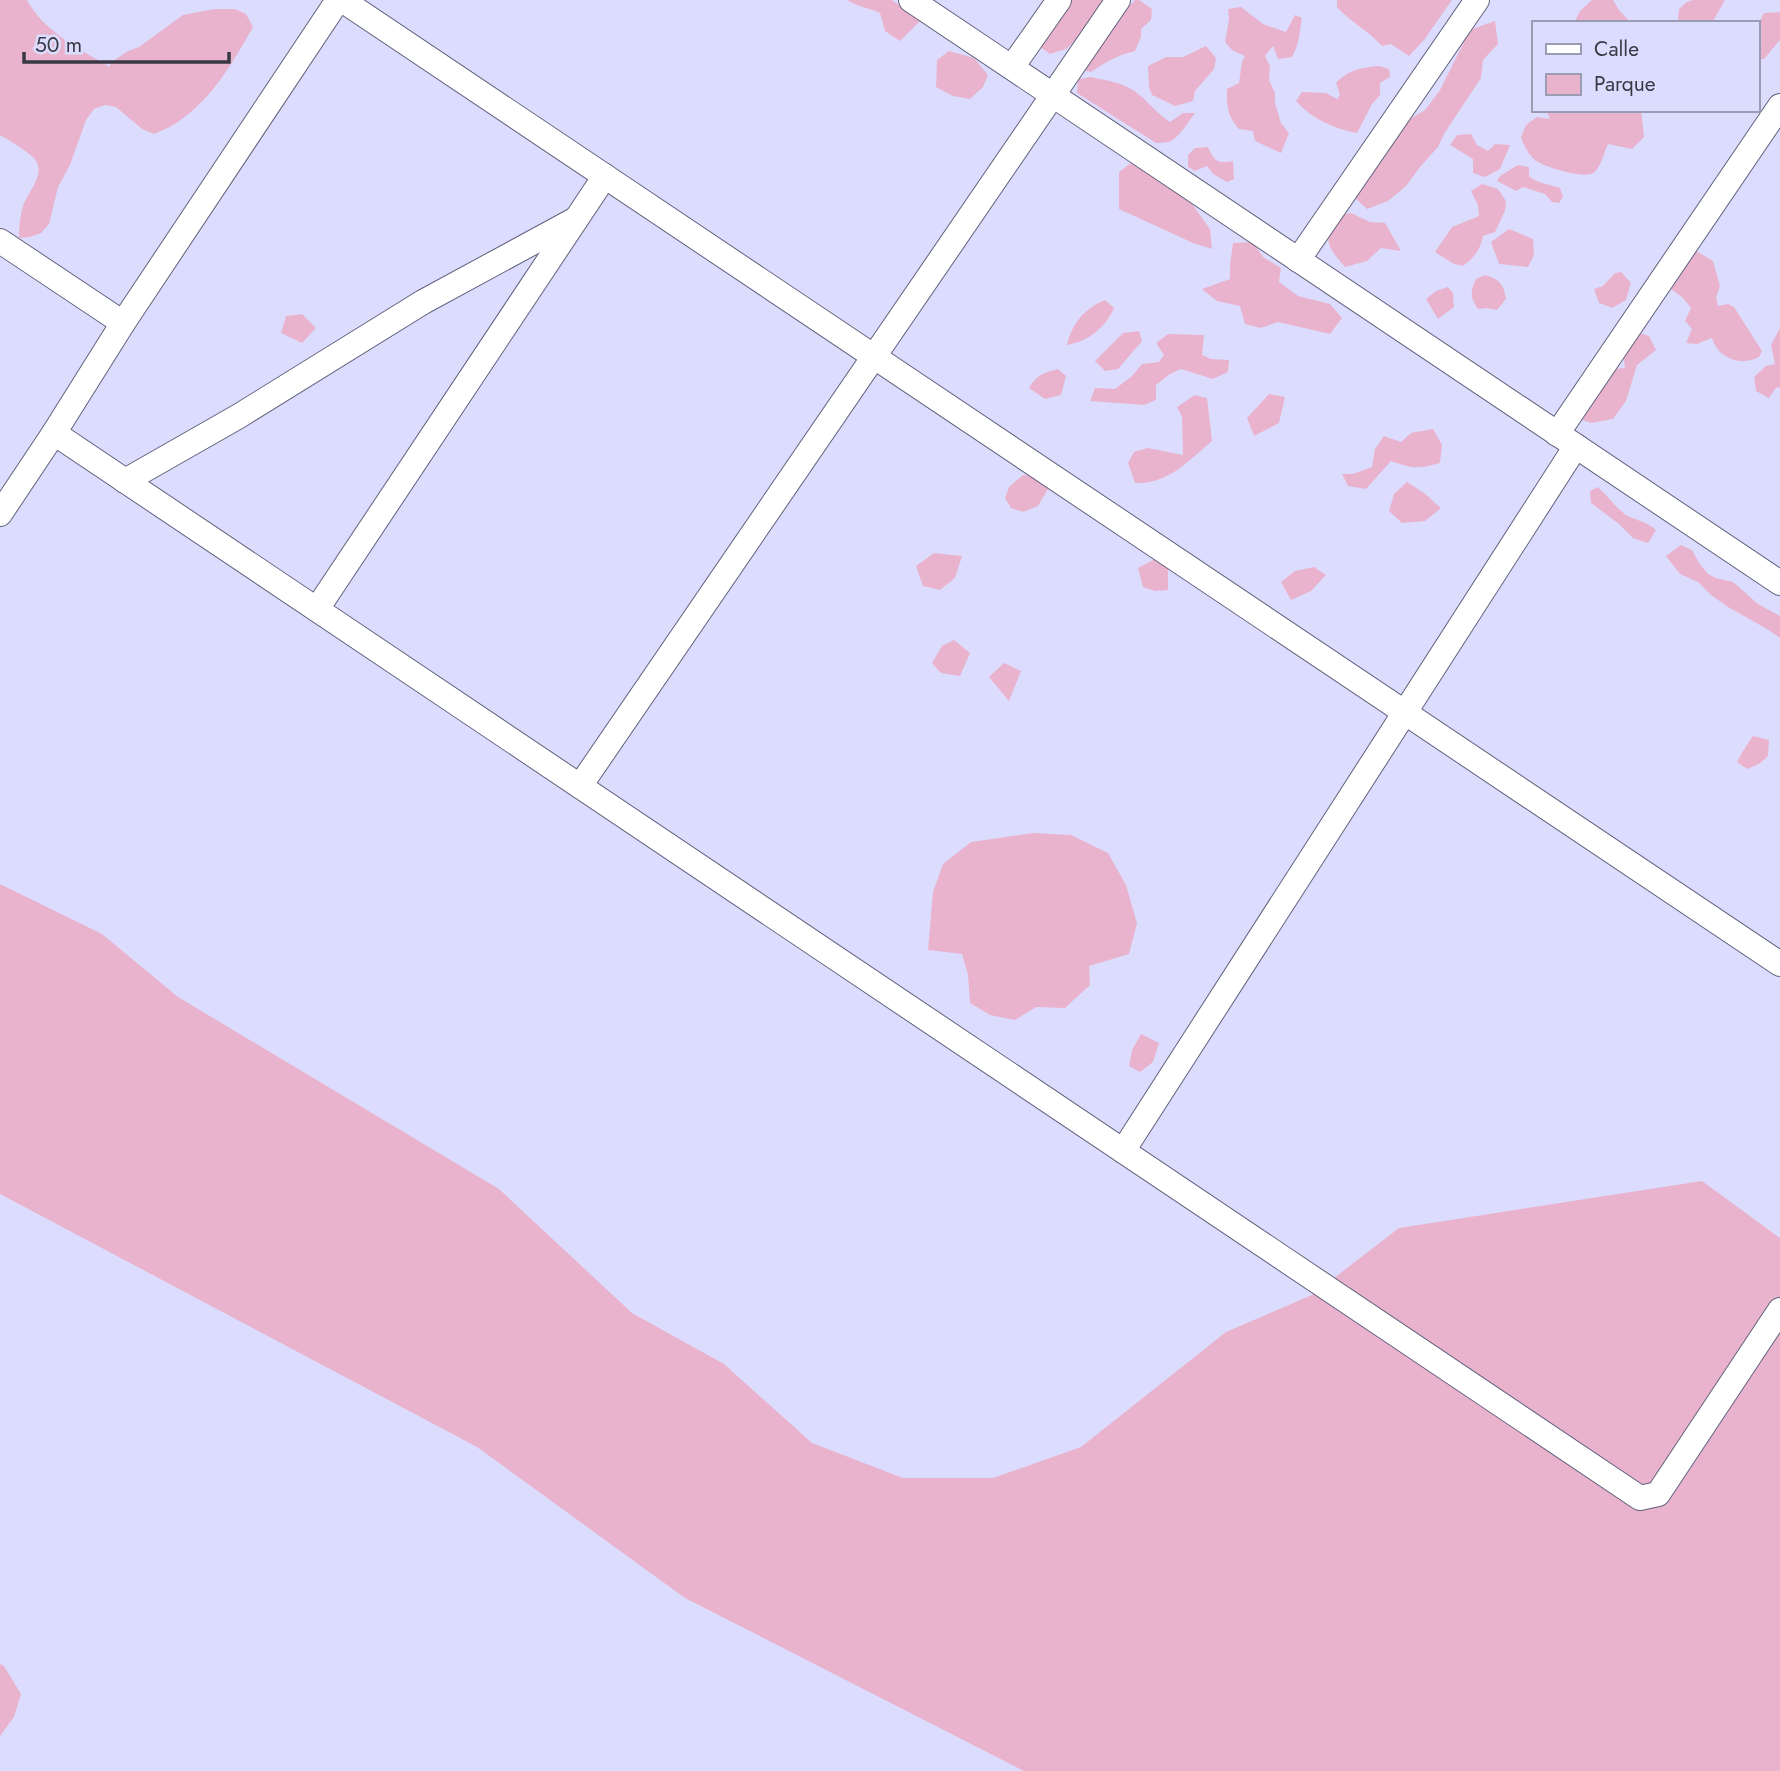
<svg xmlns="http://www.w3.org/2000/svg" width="1780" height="1771" viewBox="0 0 1780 1771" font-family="Jost,sans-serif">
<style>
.green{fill:#e9b3ce}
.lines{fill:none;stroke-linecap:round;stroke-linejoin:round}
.minor-casing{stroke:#61617d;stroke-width:26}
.minor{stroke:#fff;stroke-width:24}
</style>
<rect width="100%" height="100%" fill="#dcddfe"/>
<g class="green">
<path d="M 0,0 L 27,0 C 44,32 80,49 110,67 L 110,63 L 128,51 L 139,47 L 183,15 L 214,9 L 235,9 L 246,14 L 253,27 C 233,62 213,98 179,121 C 172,127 162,130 154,134 L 142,129 L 116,107 L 105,105 L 94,109 L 86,120 L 70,165 L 58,187 L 49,224 L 41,233 L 30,237 L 19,238 C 19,227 20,216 23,206 C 28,192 45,175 36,161 C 30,152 10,141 0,135 Z"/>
<path d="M 847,0 L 892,0 L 920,21 L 900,41 L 885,31 L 880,13 C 870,8 855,6 847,0 Z"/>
<path d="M 1044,0 L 1120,0 L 1126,9 L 1135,0 L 1139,0 L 1152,9 L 1151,20 L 1141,29 L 1141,37 L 1135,51 C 1118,55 1106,62 1091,72 L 1079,69 L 1075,41 L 1066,49 L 1050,54 L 1039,46 L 1037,14 Z"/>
<path d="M 1337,0 L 1452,0 L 1424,40 L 1409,56 L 1391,44 L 1382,46 C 1369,31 1350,22 1337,7 Z"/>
<path d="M 1592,0 L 1613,0 L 1619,10 L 1631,23 L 1574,23 L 1580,11 Z"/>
<path d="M 1693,0 L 1725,0 L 1712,23 L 1683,23 L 1678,19 L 1679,9 L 1687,2 Z"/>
<path d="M 1241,7 L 1263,24 L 1286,32 L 1295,15 L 1302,18 C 1299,33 1300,43 1292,57 L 1278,59 L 1273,46 L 1265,56 L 1270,66 L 1269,80 L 1275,93 L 1275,103 L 1281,123 L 1289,133 L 1281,153 L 1255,141 L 1253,131 L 1239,129 C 1227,115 1227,107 1227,89 L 1239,83 L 1242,62 L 1245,56 L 1232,50 L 1225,42 L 1229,19 L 1228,9 Z"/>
<path d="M 1780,12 L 1780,40 L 1764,59 L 1757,59 L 1757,26 L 1764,13 Z"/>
<path d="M 1495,21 L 1498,44 L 1483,60 L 1481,78 L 1444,134 L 1438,147 L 1420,167 L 1406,186 L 1388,201 L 1367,209 L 1351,194 L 1385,134 L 1425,110 L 1440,90 L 1470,30 Z"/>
<path d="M 1206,46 L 1216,58 L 1214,69 L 1195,91 L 1193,101 L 1175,106 L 1152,95 L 1149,87 L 1148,66 L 1166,57 L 1183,57 Z"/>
<path d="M 949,51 L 974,58 L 988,75 L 983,87 L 970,99 L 953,96 L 936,87 L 937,60 Z"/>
<path d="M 1379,66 L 1389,69 L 1390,77 L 1380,83 L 1380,95 L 1372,104 L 1357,133 C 1334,129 1312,119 1296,101 L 1302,92 L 1326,93 L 1337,99 L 1340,95 L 1336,83 C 1350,69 1360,68 1379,66 Z"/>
<path d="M 1091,77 C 1102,80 1115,81 1125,86 C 1143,93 1154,112 1170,122 L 1183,113 L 1195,113 C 1188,122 1180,137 1169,142 C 1168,142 1158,143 1156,143 L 1077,93 L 1078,79 Z"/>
<path d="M 1546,110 L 1641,110 L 1644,137 L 1632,149 L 1608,144 C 1604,152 1601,168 1593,173 C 1585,179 1543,167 1535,160 C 1528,154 1524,146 1521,137 L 1526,125 L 1537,117 L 1550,119 Z"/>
<path d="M 1471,134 L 1477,145 L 1488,151 L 1495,144 L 1510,145 L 1500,169 L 1485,177 L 1473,173 L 1473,159 L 1450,145 L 1457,135 Z"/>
<path d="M 1208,147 C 1214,161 1217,164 1233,161 L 1234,179 L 1227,182 L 1213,174 L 1207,166 L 1195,171 L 1188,167 L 1188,155 L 1195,148 Z"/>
<path d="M 1131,163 L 1175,186 L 1190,201 L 1210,229 L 1212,249 L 1193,243 L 1119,209 L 1119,172 Z"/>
<path d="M 1518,165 L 1529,167 L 1529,176 C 1538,184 1549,184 1560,188 L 1563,197 L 1559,203 L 1552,202 L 1545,194 L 1523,187 L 1516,191 L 1497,181 L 1500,176 Z"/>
<path d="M 1482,184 L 1498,189 L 1506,201 L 1505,211 L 1495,232 L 1483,236 C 1480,250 1475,257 1463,266 L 1454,264 L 1435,252 L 1452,227 L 1479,216 L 1478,205 L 1471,191 Z"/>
<path d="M 1351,213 L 1370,222 L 1385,223 L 1401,251 L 1381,248 L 1367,261 L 1345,267 C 1328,247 1321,239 1338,216 Z"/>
<path d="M 1509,229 L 1533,239 L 1534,255 L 1528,267 L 1499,264 L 1491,242 Z"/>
<path d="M 1253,242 L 1263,257 L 1281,268 L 1279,282 L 1298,296 L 1330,304 L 1342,318 L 1330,334 L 1278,322 L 1261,328 L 1245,324 L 1240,306 L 1217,301 L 1202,289 L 1230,279 L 1230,265 L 1233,243 Z"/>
<path d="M 1696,251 L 1713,261 L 1720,286 L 1716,297 L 1718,306 L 1728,304 L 1734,307 L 1762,351 L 1759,357 C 1741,367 1718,358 1712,338 L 1697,344 L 1686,343 L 1692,329 L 1685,321 L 1691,308 L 1683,298 L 1671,289 L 1671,274 Z"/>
<path d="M 1621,272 L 1631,283 L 1626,300 L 1612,308 L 1599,303 L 1594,289 L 1603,286 L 1615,273 Z"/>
<path d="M 1485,275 C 1499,279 1504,284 1506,299 L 1497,310 L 1486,308 L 1478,309 C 1470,298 1470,291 1476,279 Z"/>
<path d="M 1448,287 L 1453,293 L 1454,307 L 1438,319 L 1426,299 L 1436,291 Z"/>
<path d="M 1105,300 L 1114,308 C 1105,328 1089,341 1067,345 C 1072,323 1084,309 1105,300 Z"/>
<path d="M 302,314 L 316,328 L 302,343 L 281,333 L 286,316 Z"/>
<path d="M 1780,328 L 1780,387 L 1776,388 L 1769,398 L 1756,391 L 1754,377 L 1766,366 L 1775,364 L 1771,345 Z"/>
<path d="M 1139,331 L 1142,341 L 1118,369 L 1105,371 L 1095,361 L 1123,333 Z"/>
<path d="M 1640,333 L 1649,336 L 1656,350 L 1637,365 L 1626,401 L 1613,419 L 1591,423 L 1577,418 L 1613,369 L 1625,368 L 1623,350 Z"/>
<path d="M 1168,334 L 1204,335 L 1202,355 L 1211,359 L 1229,360 L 1228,372 L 1213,379 L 1181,369 L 1170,374 L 1156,385 L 1156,400 L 1144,405 L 1090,401 L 1095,388 L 1115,389 L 1132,376 L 1142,364 L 1159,362 L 1164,355 L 1156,343 Z"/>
<path d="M 1058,369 L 1066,376 L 1061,395 L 1045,399 L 1029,388 C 1036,375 1045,372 1058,369 Z"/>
<path d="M 1269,394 L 1285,397 L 1279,423 L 1254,436 L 1247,418 Z"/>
<path d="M 1195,395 L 1207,398 L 1212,441 C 1189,460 1168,485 1135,483 L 1128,463 L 1134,452 L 1148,448 L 1183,455 L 1182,417 L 1177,407 Z"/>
<path d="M 1433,429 L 1442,445 L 1440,463 C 1418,469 1413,469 1391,461 L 1366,489 L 1348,486 L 1342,474 L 1353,474 L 1372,467 L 1375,449 L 1384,436 L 1401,442 L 1411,433 Z"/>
<path d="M 1023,475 L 1042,476 L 1048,489 L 1038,506 L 1023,512 L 1011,508 L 1005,498 L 1009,487 Z"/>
<path d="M 1407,482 L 1424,493 L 1441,508 L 1425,521 L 1402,523 L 1389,511 L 1394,494 Z"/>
<path d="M 1598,487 C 1608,496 1615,507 1626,515 C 1637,521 1646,521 1656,530 L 1648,543 L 1633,538 L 1619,524 L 1591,503 L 1590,491 Z"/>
<path d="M 1681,545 L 1692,550 L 1699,563 L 1708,574 L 1716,578 L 1733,582 L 1758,604 L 1780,616 L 1780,638 L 1767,629 L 1728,607 L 1711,595 L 1698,582 L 1680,574 L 1666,556 Z"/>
<path d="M 934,553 L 962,556 L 955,578 L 940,590 L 923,586 L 916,566 Z"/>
<path d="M 1155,559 L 1168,568 L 1168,590 L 1155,591 L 1143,587 L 1138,568 Z"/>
<path d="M 1314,567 L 1326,575 L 1311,591 L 1291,600 L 1281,582 L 1295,571 Z"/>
<path d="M 954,640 L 970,653 L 960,676 L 941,673 L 932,663 L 942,646 Z"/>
<path d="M 1004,663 L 1021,671 L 1009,701 L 989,677 Z"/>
<path d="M 1753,736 L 1769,740 L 1768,756 L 1759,764 L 1747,769 L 1737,762 L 1743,751 Z"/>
<path d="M 1033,833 L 1071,835 L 1108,853 L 1126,885 L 1137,923 L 1129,954 L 1089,966 L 1090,985 L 1065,1008 L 1036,1007 L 1015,1020 L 990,1015 L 970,1003 L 968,975 L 962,954 L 928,950 L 933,892 L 943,864 L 971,842 Z"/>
<path d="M 0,884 L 102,934 L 178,997 L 499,1189 L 632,1313 L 724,1364 L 812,1443 L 903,1478 L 993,1478 L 1081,1447 L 1226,1332 L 1312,1295 L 1399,1228 L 1702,1181 L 1780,1238 L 1780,1771 L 1024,1771 L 685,1598 L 477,1447 L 0,1194 Z"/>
<path d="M 1141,1034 L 1159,1043 L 1153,1062 L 1140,1072 L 1129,1066 L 1132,1050 Z"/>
<path d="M 0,1664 L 4,1666 L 21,1694 L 14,1717 L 0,1736 Z"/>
</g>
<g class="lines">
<defs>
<g id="minor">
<path d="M 342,0 L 1780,964"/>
<path d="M 911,0 L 1780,583"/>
<path d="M 1012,67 L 1059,0"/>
<path d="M 0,241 L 123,323"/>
<path d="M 1298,260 L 1477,0"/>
<path d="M 54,433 L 1640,1498 L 1658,1494 L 1780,1310"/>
<path d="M 1557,434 L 1780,106"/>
<path d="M 125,481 L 239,416 L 423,302 L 576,219"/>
<path d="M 0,514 L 54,433 L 123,323 L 338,0"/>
<path d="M 317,609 L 605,176"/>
<path d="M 580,786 L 1118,0"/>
<path d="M 1123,1151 L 1576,446"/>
</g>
</defs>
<use href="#minor" class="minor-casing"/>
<use href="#minor" class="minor"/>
</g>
<rect x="1532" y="21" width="228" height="91" fill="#dcddfe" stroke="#9b9bb4" stroke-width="2"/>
<rect x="1546" y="44" width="35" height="10" fill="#ffffff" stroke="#9b9bb4" stroke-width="2"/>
<text x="1594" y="56" font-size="21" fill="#393946">Calle</text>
<rect x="1546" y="74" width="35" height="21" fill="#e9b3ce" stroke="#9b9bb4" stroke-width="2"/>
<text x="1594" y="91" font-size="21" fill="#393946">Parque</text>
<path d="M24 52v10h205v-10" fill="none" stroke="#393946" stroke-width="3.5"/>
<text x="35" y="52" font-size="21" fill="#393946" stroke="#dcddfe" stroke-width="5" paint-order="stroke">50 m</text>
</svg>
